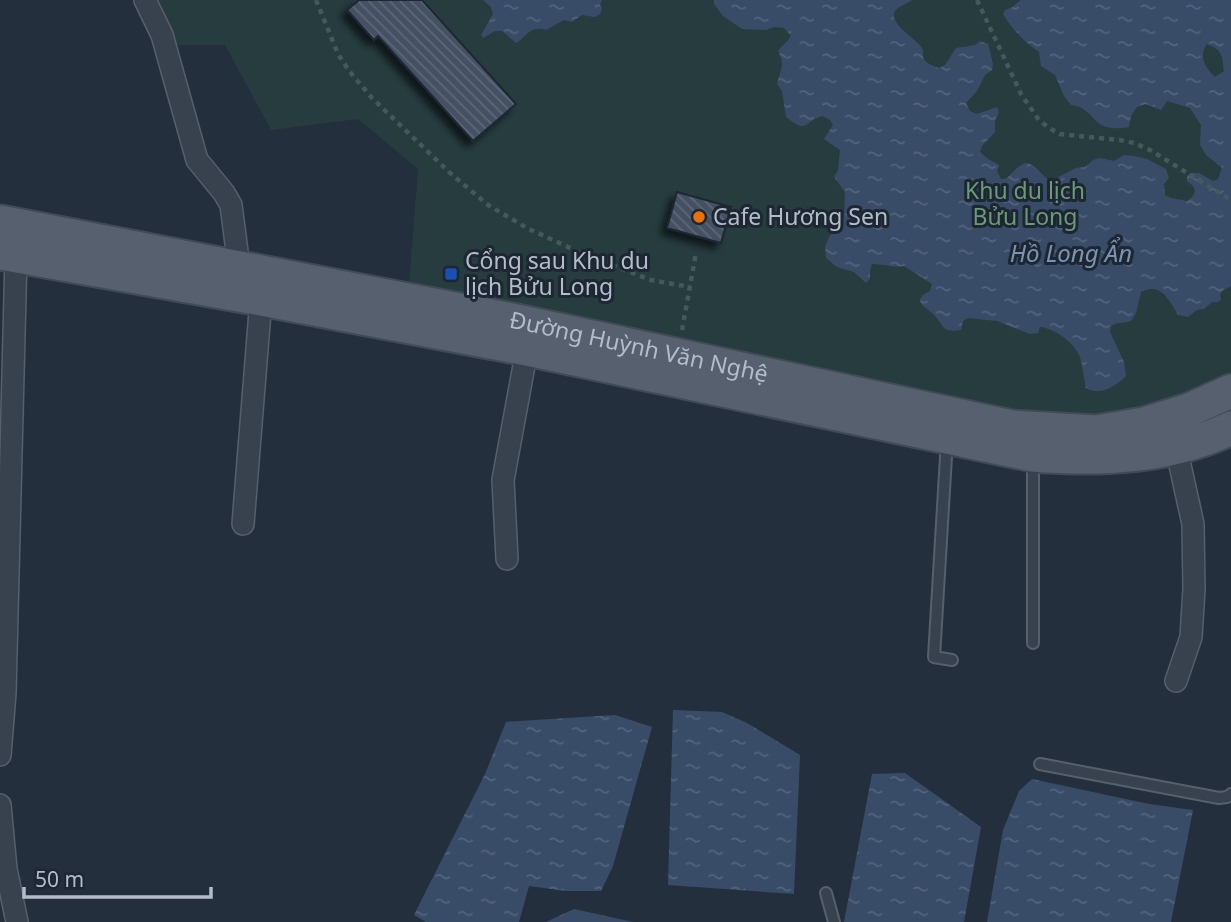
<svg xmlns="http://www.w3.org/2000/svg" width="1231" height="922" viewBox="0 0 1231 922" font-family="'Noto Sans',sans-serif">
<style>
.park{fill:#263c3f}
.water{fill:url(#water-ripples);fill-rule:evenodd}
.building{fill:url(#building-back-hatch);stroke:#1f2835;stroke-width:2;filter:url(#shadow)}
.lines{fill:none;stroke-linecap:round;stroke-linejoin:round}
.lane-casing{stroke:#565f6c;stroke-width:14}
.street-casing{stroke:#565f6c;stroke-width:24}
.primary-casing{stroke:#414a57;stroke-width:37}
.path{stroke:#44595c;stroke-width:4.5;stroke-dasharray:5 5;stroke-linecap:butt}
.lane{stroke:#38414e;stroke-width:10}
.street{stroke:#38414e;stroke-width:21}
.primary{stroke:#56606e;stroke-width:33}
.food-dot{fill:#e8710a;stroke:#1d2633;stroke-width:2.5}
.transit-dot{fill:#1a4fb4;stroke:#1d2633;stroke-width:2.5}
.labels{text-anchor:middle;stroke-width:6;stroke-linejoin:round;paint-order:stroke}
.park-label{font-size:23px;fill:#6b9a76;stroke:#1d2633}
.poi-label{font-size:23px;fill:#b4bcc9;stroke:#1d2633;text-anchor:start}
.street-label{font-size:23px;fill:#b4bcc9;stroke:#1d2633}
.water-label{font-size:24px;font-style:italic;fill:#7c92b1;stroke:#1d2633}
</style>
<defs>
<pattern id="water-ripples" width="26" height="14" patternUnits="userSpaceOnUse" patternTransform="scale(1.75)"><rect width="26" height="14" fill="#394c67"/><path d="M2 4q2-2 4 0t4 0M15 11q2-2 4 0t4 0" fill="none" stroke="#53647b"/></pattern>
<pattern id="building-back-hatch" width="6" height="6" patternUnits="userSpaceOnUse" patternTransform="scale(1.75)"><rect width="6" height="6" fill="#455162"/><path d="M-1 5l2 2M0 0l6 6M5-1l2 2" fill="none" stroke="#5d6877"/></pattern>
<filter id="shadow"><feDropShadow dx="-6" dy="6" stdDeviation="3.5" flood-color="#0009"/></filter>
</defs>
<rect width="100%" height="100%" fill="#242f3e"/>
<path class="park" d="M 155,0 L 1231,0 L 1231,375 L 1183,397 L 1141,409 L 1095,417 L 1014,412 L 409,285 L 418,169 L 358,119 L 271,130 L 225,45 L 174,45 Z"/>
<g class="water">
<path d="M 483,0 L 602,0 L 600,5 L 602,9 L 600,14 L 595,17 L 582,15 L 572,22 L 564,20 L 546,30 C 529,25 527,37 516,43 L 502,31 L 495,31 L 483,38 L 481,35 L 493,14 L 491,7 Z"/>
<path d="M 714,0 L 912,0 C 907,4 896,7 894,13 C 891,25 916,39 922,48 C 924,51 922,56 924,59 C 927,64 934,66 939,68 L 945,65 L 956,48 L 975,45 L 980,41 L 988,44 L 993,64 L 992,70 L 985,75 L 977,91 L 966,103 L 970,111 L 977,114 L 997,107 L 999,113 L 995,121 L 995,132 L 982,146 L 980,152 L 988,159 L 999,165 L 997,171 L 1001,179 L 1006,179 C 1027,157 1027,159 1048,180 L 1055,179 L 1076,168 L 1085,167 L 1093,160 L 1100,158 L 1114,161 L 1124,155 L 1134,156 L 1147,159 L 1166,169 L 1169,178 L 1164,184 L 1165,195 L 1171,198 L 1187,201 L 1193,196 L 1195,191 L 1193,186 L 1187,181 L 1187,176 L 1190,173 L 1199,173 L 1213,181 L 1218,179 L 1222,168 L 1206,155 L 1200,145 L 1201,125 L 1190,108 L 1167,101 L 1161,110 L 1146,104 L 1137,107 L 1131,116 L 1129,127 C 1088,134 1098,108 1071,105 L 1064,96 L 1055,75 L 1041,66 L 1039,52 C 1023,41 1013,30 1003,14 L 1005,10 L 1011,8 L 1021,0 L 1231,0 L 1231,286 L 1225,289 L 1220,294 L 1221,300 L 1218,302 L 1212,302 L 1204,309 L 1197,310 L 1188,317 L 1178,315 C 1173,306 1164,289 1153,289 C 1150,288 1144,291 1141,292 L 1136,313 L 1132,320 C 1125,324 1118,321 1111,326 L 1110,332 L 1124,362 L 1126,376 C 1115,387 1100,396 1086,388 C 1084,379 1082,359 1078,353 C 1072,341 1053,328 1040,327 L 1038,333 L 1030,334 L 997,321 L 968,318 L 963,321 L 961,330 C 941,333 945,326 934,315 C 925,306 910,301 930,291 L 932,284 L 904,266 C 893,268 884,264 872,264 L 870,271 L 870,279 L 866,283 L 854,272 L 837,267 L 826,258 L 825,247 L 829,237 L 844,217 L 845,192 L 834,177 L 838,170 L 840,150 L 824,139 L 833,125 L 830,120 L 822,116 C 802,123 808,134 786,117 L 782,91 L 777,84 C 780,69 786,66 778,51 C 782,45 788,42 791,36 L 784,28 L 774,27 L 766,30 L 742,29 L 723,16 L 714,4 ZM 1207,44 C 1223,50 1222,56 1224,71 L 1215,77 C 1205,68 1198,56 1207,44 Z"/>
<path d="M 673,710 L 722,712 L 747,723 L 800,755 L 794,894 L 668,885 Z"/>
<path d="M 615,715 L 652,727 L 613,866 L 601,891 L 566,891 L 529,886 L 519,922 L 426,922 L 414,915 L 485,774 L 506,722 Z"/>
<path d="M 905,773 L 981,827 L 964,922 L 844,922 L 872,774 Z"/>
<path d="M 1032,779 L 1149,804 L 1193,810 L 1171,922 L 987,922 L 1003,830 L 1019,791 Z"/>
<path d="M 574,909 L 633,922 L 546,922 Z"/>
</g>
<g class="building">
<path d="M 359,0 L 422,0 L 516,104 L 473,141 L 378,36 L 374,40 L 347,10 Z"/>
<path d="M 677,192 L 731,207 L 721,243 L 667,228 Z"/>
</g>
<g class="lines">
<defs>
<g id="lane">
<path d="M 947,440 L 934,657 L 952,660"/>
<path d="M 1033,643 L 1033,458"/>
<path d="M 1040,764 L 1219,798 L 1227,797 L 1231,794"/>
<path d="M 826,893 L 834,922"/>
</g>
<g id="street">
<path d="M 145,0 L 162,35 L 197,160 L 224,193 L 231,205 L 239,267"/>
<path d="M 1176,447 L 1193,524 L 1194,589 L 1191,637 L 1176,681"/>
<path d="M 243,524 L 261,299"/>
<path d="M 507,559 L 503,480 L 527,349"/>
<path d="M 0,755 L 5,693 L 16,255"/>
<path d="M 0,805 L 6,869 L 17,922"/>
</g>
<g id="primary">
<path id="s1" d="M 0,222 L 517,321 L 1012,427 L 1096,432 L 1144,424 L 1189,410 L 1231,391"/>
<path d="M 0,253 L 261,299 L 527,349 L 1033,455 C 1100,460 1169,458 1231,428"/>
</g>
</defs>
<use href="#lane" class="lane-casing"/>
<use href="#street" class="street-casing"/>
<use href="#primary" class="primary-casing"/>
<g class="path">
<path d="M 316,0 L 338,54 L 350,72 L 372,98 L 449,172 L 488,205 L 527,228 L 581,253 L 651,280 L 690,287"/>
<path d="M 977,0 L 1021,94 L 1039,120 L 1049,128 L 1060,134 L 1120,140 L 1134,143 L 1150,150 L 1231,200"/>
<path d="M 682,330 L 696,253"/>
</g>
<use href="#lane" class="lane"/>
<use href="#street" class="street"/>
<use href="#primary" class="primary"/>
</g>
<circle class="food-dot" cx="699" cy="217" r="7"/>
<rect class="transit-dot" x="444" y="267" width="14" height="14" rx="3.5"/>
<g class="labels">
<g class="park-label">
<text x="1025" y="199">Khu du lịch<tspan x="1025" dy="26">Bửu Long</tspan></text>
</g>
<g class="poi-label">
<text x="713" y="225">Cafe Hương Sen</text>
<text x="465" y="269">Cổng sau Khu du<tspan x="465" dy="26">lịch Bửu Long</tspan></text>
</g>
<g class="street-label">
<text dy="8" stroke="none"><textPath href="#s1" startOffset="651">Đường Huỳnh Văn Nghệ</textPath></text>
</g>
<g class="water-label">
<text x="1071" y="262">Hồ Long Ẩn</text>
</g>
</g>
<path d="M24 887v10h187v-10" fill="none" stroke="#b4bcc9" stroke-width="3.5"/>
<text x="35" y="887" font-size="21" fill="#b4bcc9" stroke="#1d2633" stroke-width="5" paint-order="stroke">50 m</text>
</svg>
